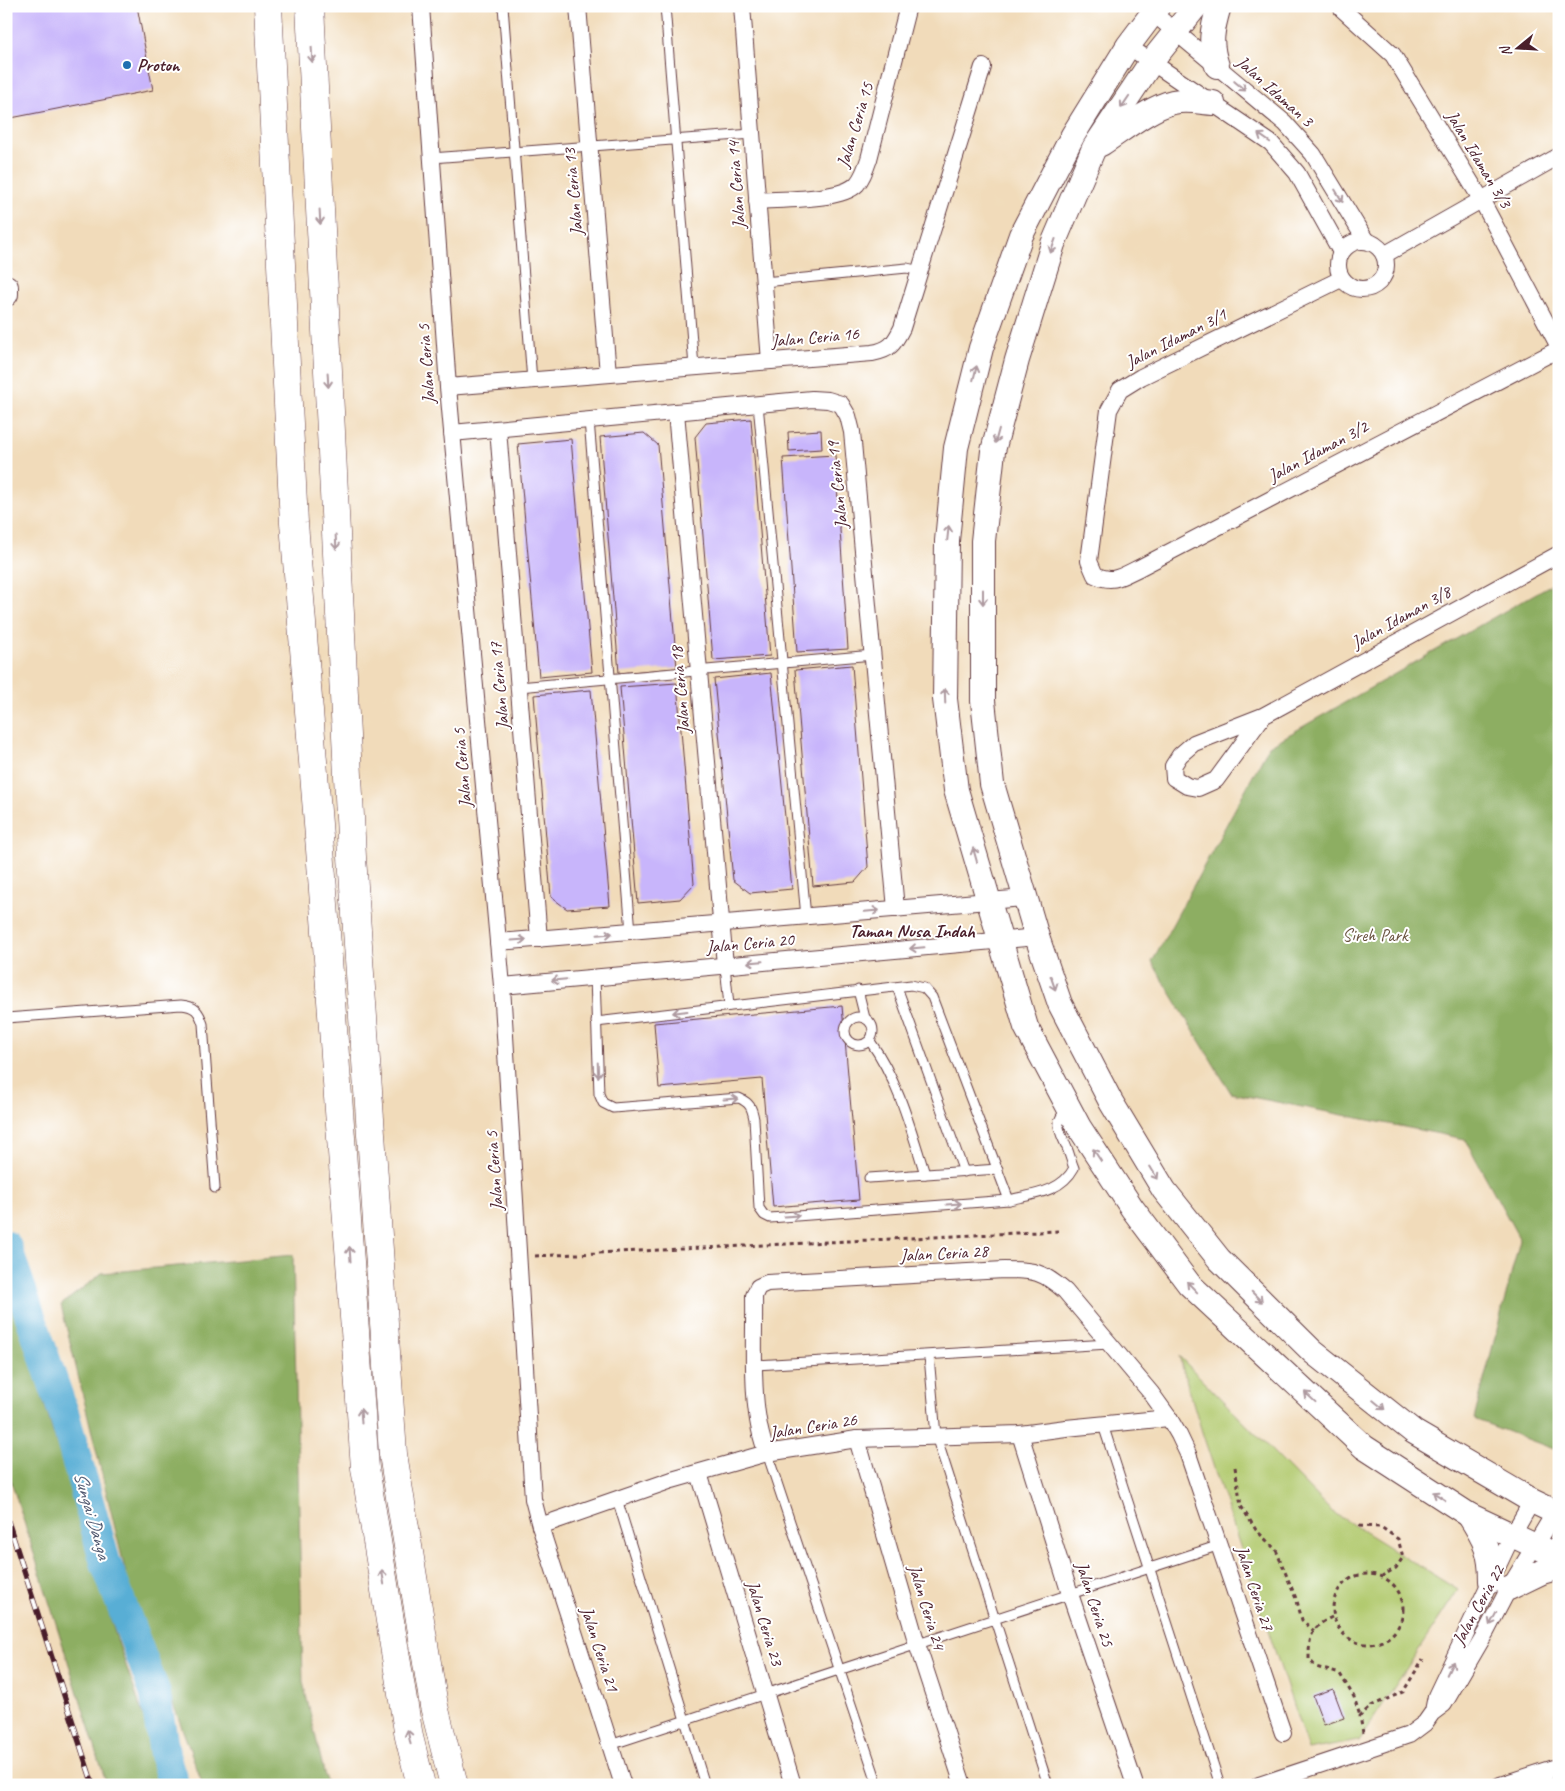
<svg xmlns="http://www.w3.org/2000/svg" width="1565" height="1791" viewBox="0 0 1565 1791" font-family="Caveat,sans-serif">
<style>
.green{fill:#b2ca6f;stroke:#7e744d}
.forest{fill:#8dae62;stroke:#6c6646}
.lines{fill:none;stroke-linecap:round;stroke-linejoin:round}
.river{stroke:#59aed5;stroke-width:31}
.building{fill:#c8b5fb}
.lane-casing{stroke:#633b40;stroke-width:11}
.street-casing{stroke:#633b40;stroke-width:18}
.secondary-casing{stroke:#633b40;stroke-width:26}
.highway-casing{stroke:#633b40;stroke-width:29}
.path{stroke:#633b40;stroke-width:3;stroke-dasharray:4 4;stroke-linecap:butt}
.lane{stroke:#fff;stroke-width:9}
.street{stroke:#fff;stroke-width:16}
.secondary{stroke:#fff;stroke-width:24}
.highway{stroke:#fff;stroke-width:28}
.rail-casing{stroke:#4a1f2b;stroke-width:5.5}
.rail{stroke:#fff;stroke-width:4;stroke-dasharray:11;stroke-linecap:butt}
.oneway{stroke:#ae9aa0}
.poi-dot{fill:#1f6fb2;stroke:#fff;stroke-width:2}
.labels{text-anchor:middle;stroke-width:4;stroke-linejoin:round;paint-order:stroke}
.poi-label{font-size:18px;font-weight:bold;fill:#4a1f2b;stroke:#fff;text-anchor:start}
.street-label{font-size:18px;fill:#4a1f2b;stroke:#fff}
.park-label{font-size:18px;fill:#69523f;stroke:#fff}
.neighbourhood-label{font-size:19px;font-weight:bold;fill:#4a1f2b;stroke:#fff}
.water-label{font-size:19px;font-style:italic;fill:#50586f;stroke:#fff}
</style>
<rect width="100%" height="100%" fill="#fff"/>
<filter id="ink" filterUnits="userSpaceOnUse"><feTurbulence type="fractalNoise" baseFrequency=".02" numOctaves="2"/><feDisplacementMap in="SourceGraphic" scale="10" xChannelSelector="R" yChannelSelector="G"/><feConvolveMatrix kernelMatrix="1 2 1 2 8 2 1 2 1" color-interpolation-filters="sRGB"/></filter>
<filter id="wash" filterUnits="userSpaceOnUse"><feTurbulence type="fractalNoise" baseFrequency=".0096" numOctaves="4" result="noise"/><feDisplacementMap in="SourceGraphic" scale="20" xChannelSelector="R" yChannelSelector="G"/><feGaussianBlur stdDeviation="1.12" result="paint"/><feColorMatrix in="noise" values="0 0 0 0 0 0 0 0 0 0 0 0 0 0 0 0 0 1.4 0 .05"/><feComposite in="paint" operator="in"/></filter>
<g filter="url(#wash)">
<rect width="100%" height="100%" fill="#f1dbba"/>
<path class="green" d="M 1179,1356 L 1331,1511 L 1458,1590 L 1359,1741 L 1308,1750 L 1202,1432 Z"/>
<g class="forest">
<path d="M 1559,580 L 1559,1451 L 1474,1419 L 1520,1240 L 1465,1139 L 1231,1093 L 1152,962 L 1269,746 Z"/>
<path d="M 293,1255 L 303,1682 L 327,1785 L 203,1785 L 128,1582 L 61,1305 L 102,1273 Z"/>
<path d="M 6,1287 L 33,1367 L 115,1633 L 167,1785 L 107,1785 L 6,1465 Z"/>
</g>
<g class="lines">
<path class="river" d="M 6,1246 L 64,1414 L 105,1561 L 155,1693 L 165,1757 L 174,1785"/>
</g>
<g id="blocks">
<g class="building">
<path d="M 6,6 L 137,6 L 153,90 L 6,119 Z"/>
<path d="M 751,419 L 770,656 L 713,660 L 695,437 L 706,423 Z"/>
<path d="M 821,430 L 822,449 L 789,451 L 788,432 Z"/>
<path d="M 644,433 L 658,445 L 677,668 L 619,673 L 600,437 Z"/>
<path d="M 571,439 L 592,672 L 539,677 L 518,444 Z"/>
<path d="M 835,455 L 848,649 L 797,652 L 783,458 Z"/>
<path d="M 852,665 L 868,867 L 855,882 L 813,886 L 795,670 Z"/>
<path d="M 771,673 L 792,889 L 750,893 L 733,880 L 714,679 Z"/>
<path d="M 677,683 L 694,884 L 680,899 L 638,903 L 620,687 Z"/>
<path d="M 591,690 L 610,906 L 567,909 L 551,897 L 534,695 Z"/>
<path d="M 842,1006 L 859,1200 L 773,1207 L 762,1079 L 659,1088 L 654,1023 Z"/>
<path d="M 1333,1689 L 1344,1718 L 1324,1725 L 1313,1696 Z"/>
</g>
</g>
</g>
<g filter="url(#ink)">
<use href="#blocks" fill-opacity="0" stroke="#633b40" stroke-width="1"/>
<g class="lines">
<defs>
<g id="lane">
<path d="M 503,6 L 532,381"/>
<path d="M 665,6 L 694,367"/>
<path d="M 431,158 L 752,134"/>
<path d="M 764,282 L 907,268 L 920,271"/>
<path d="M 758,404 L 806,917"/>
<path d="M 589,420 L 631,932"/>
<path d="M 519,687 L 873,655"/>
<path d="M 725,965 L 729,1006"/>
<path d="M 595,977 L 599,1094 L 603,1103 L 613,1108 L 739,1098 C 750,1103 752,1108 754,1119 L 759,1208 L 764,1215 L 770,1218 L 1009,1200 C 1034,1194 1061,1192 1074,1168 C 1071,1161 1070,1155 1067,1148 C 1061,1133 1051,1121 1069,1109"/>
<path d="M 897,987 L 964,1172"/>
<path d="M 858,990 L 865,1018"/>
<circle cx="859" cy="1031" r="14"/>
<path d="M 6,1018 L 181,1005 C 195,1006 199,1011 203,1024 L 215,1188"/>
<path d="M 596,1022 L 911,985 L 924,988 L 932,997 L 1009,1200"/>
<path d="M 870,1041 C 898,1080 911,1129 925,1174"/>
<path d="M 869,1178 L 998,1169"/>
<path d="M 929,1356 L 936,1436 L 1048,1785"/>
<path d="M 755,1365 L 1109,1344"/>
<path d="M 1103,1425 L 1220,1785"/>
<path d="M 767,1453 L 878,1785"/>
<path d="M 617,1499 L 705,1785"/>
<path d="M 610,1745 L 1220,1545"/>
<path d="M 1545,1771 L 1549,1785"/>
</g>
<g id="street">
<path d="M 421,6 L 448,387 L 502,986 L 533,1499 L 540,1526 L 623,1785"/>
<path d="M 578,6 L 608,374"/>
<path d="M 742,6 L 770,361"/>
<path d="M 1342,9 L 1393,55 L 1481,199 L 1559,347"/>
<path d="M 1153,13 L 1285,123 L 1313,154 L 1366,241"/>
<path d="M 1128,46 L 1271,143 L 1297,173 L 1341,252"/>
<path d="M 757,201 C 781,199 841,201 857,184 C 863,177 866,168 869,159 L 908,6"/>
<circle cx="1362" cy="265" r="24"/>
<path d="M 1384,255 L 1559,156"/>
<path d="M 1341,279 L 1141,377 L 1120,390 L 1109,410 L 1089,561 L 1095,575 C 1113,584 1122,576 1139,568 L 1559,349"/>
<path d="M 448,387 L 872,353 C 890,350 894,344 902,328 L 983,67"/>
<path d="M 676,412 L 725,965"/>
<path d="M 498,429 L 539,939"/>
<path d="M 452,433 L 812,399 L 828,400 L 841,404 L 848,416 L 852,432 L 896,909"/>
<path d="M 1263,716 L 1216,780 L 1198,788 L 1187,786 L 1174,778 L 1173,766 L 1180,755 L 1194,743 L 1263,716 L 1559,554"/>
<path d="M 498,942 L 1025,898"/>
<path d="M 502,986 L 1037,937"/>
<path d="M 1169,1418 L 1179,1435 L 1188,1454 L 1283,1733"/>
<path d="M 1020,1434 L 1070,1594 L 1135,1785"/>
<path d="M 857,1439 L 917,1644 L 963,1785"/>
<path d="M 699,1473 L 793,1785"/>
<path d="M 540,1526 L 672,1480 L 767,1453 L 857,1439 L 1020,1434 L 1066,1428 L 1169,1418 L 1151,1393 L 1065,1291 C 1042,1271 1034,1270 1004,1270 L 767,1283 L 758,1287 L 754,1296 C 755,1344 749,1410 767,1453"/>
<path d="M 1433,1711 L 1436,1696 L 1512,1536 L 1532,1501"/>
<path d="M 1259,1785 L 1409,1735 L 1425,1723 L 1432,1713 L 1444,1704 L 1486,1632 L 1509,1588 L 1555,1512"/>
<path d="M 1500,1785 L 1559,1766"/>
</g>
<g id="secondary">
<path d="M 1158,6 L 1128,46 L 1073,135 L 1021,235 L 981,348 L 956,448 L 947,541 L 945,699 L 956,790 L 1026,1027 L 1079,1127 L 1132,1208 L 1189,1284 L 1364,1447 L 1469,1515 L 1559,1557"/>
<path d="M 1196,6 L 1152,61 L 1094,148 L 1053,244 L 1017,360 L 993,451 L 983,541 L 983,701 L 992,784 L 1037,937 L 1060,1004 L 1111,1102 L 1164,1190 L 1219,1259 L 1313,1352 L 1414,1432 L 1532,1501 L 1559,1514"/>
<path d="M 1217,66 C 1209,43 1212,30 1219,6"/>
<path d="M 1101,144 C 1121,131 1151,107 1173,102 C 1186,99 1200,102 1213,103"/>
<path d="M 6,287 L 6,294"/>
<path d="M 1469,1515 C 1485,1540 1491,1551 1491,1581"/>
<path d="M 1509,1588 L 1542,1572 L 1559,1567"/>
</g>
<g id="highway">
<path d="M 268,6 L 294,523 L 320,849 L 365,1468 L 409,1737 L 421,1785"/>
<path d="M 310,6 L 352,857 L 393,1454 L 434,1706 L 454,1785"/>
</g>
</defs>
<use href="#lane" class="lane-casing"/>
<use href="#street" class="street-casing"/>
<use href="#secondary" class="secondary-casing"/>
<use href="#highway" class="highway-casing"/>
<g class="path">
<path d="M 535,1256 L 1058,1231"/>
<path d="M 1235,1467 L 1241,1506 L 1256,1530 L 1276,1550 L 1297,1601 L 1302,1620 L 1314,1631"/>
<path d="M 1359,1526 L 1381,1527 L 1398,1539 L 1403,1557 L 1396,1568 L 1382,1576"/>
<circle cx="1368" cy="1609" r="35"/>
<path d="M 1332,1617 C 1311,1627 1309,1636 1309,1659 L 1316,1667 L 1340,1674 L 1354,1697 L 1360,1716"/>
<path d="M 1363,1733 L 1360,1716 L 1371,1706 L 1403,1692 L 1423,1659"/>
</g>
<use href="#lane" class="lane"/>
<use href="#street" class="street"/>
<use href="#secondary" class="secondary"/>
<use href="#highway" class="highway"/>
<defs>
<path id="rail" d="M 6,1515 L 93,1785"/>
</defs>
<use href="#rail" class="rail-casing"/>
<use href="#rail" class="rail"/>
</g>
<defs><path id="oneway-shaft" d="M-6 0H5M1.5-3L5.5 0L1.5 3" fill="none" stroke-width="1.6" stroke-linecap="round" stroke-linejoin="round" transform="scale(1.25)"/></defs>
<g class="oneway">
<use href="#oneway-shaft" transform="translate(312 55) rotate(87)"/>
<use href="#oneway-shaft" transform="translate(1240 86) rotate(40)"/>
<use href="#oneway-shaft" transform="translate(1125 102) rotate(124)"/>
<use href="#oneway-shaft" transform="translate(1264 138) rotate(-145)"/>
<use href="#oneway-shaft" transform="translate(1339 196) rotate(59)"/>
<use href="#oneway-shaft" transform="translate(320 217) rotate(87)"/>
<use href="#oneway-shaft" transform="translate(1053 246) rotate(110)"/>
<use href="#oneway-shaft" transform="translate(975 373) rotate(-76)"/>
<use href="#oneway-shaft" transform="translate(328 380) rotate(87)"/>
<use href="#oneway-shaft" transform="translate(997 436) rotate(105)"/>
<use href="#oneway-shaft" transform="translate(948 533) rotate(-84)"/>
<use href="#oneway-shaft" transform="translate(336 542) rotate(87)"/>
<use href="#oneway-shaft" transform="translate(983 597) rotate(90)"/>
<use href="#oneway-shaft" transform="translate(945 696) rotate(-92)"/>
<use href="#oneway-shaft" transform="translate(975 855) rotate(-106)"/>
<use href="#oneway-shaft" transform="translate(872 911) rotate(-5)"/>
<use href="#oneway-shaft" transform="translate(605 934) rotate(-5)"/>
<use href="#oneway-shaft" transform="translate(519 940) rotate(-4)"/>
<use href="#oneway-shaft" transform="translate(917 948) rotate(175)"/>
<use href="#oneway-shaft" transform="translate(755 962) rotate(175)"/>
<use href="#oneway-shaft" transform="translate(559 980) rotate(175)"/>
<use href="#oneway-shaft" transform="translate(1053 983) rotate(71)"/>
<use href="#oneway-shaft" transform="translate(680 1012) rotate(173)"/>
<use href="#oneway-shaft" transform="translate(598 1070) rotate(88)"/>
<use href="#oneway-shaft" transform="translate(731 1099) rotate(-4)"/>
<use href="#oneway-shaft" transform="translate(1097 1155) rotate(-123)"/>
<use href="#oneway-shaft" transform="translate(1154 1173) rotate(59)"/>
<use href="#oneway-shaft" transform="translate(954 1204) rotate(-4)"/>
<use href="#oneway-shaft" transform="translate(792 1216) rotate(-4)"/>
<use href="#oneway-shaft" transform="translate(350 1254) rotate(-94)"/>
<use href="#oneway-shaft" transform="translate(1192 1287) rotate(-134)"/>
<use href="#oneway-shaft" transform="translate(1257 1297) rotate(45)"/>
<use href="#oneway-shaft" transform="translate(1310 1397) rotate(-137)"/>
<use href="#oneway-shaft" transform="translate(1379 1405) rotate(39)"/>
<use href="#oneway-shaft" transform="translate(361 1416) rotate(-94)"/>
<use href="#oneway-shaft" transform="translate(1439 1496) rotate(-147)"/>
<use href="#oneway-shaft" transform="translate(383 1577) rotate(-99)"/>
<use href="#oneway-shaft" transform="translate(1493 1619) rotate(118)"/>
<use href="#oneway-shaft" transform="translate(1450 1668) rotate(-64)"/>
<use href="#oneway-shaft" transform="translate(409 1737) rotate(-102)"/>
</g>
</g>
<circle class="poi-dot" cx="127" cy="65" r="5"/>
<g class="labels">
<g class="poi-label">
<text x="137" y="71">Proton</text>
</g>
<g class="street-label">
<text transform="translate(1275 91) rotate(42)" y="6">Jalan Idaman 3</text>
<text transform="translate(855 125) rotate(-73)" y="6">Jalan Ceria 15</text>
<text transform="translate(1479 159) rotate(59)" y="6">Jalan Idaman 3/3</text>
<text transform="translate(736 185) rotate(-94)" y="6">Jalan Ceria 14</text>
<text transform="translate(573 192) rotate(-95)" y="6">Jalan Ceria 13</text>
<text transform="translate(815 337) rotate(-5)" y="6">Jalan Ceria 16</text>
<text transform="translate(1176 338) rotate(-27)" y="6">Jalan Idaman 3/1</text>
<text transform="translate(426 364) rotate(-94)" y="6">Jalan Ceria 5</text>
<text transform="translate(1318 451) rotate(-28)" y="6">Jalan Idaman 3/2</text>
<text transform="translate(837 485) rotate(-96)" y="6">Jalan Ceria 19</text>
<text transform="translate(1401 617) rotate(-29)" y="6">Jalan Idaman 3/8</text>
<text transform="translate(499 686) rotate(-95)" y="6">Jalan Ceria 17</text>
<text transform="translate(680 690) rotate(-95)" y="6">Jalan Ceria 18</text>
<text transform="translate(462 768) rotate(-95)" y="6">Jalan Ceria 5</text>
<text transform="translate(750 943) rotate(-5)" y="6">Jalan Ceria 20</text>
<text transform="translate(494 1171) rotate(-94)" y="6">Jalan Ceria 5</text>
<text transform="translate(944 1253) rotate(-3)" y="6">Jalan Ceria 28</text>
<text transform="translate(813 1426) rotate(-9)" y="6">Jalan Ceria 26</text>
<text transform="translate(1255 1588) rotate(72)" y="6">Jalan Ceria 27</text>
<text transform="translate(1095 1604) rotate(72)" y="6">Jalan Ceria 25</text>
<text transform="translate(1478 1605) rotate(-61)" y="6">Jalan Ceria 22</text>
<text transform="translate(927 1607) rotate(73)" y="6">Jalan Ceria 24</text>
<text transform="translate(765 1623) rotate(73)" y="6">Jalan Ceria 23</text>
<text transform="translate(600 1649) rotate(72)" y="6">Jalan Ceria 21</text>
</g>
<g class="park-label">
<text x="1375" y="941">Sireh Park</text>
</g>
<g class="neighbourhood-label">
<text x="912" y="937">Taman Nusa Indah</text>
</g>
<g class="water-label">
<text transform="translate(93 1515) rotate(74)" y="7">Sungai Danga</text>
</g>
</g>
<rect width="1565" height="1791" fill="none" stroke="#fff" stroke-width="25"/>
<g transform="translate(1518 48) rotate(252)" stroke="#ffffff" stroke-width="4" paint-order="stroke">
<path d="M0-4L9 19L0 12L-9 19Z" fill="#4a1f2b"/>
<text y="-8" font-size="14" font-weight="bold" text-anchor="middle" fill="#4a1f2b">N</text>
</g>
</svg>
